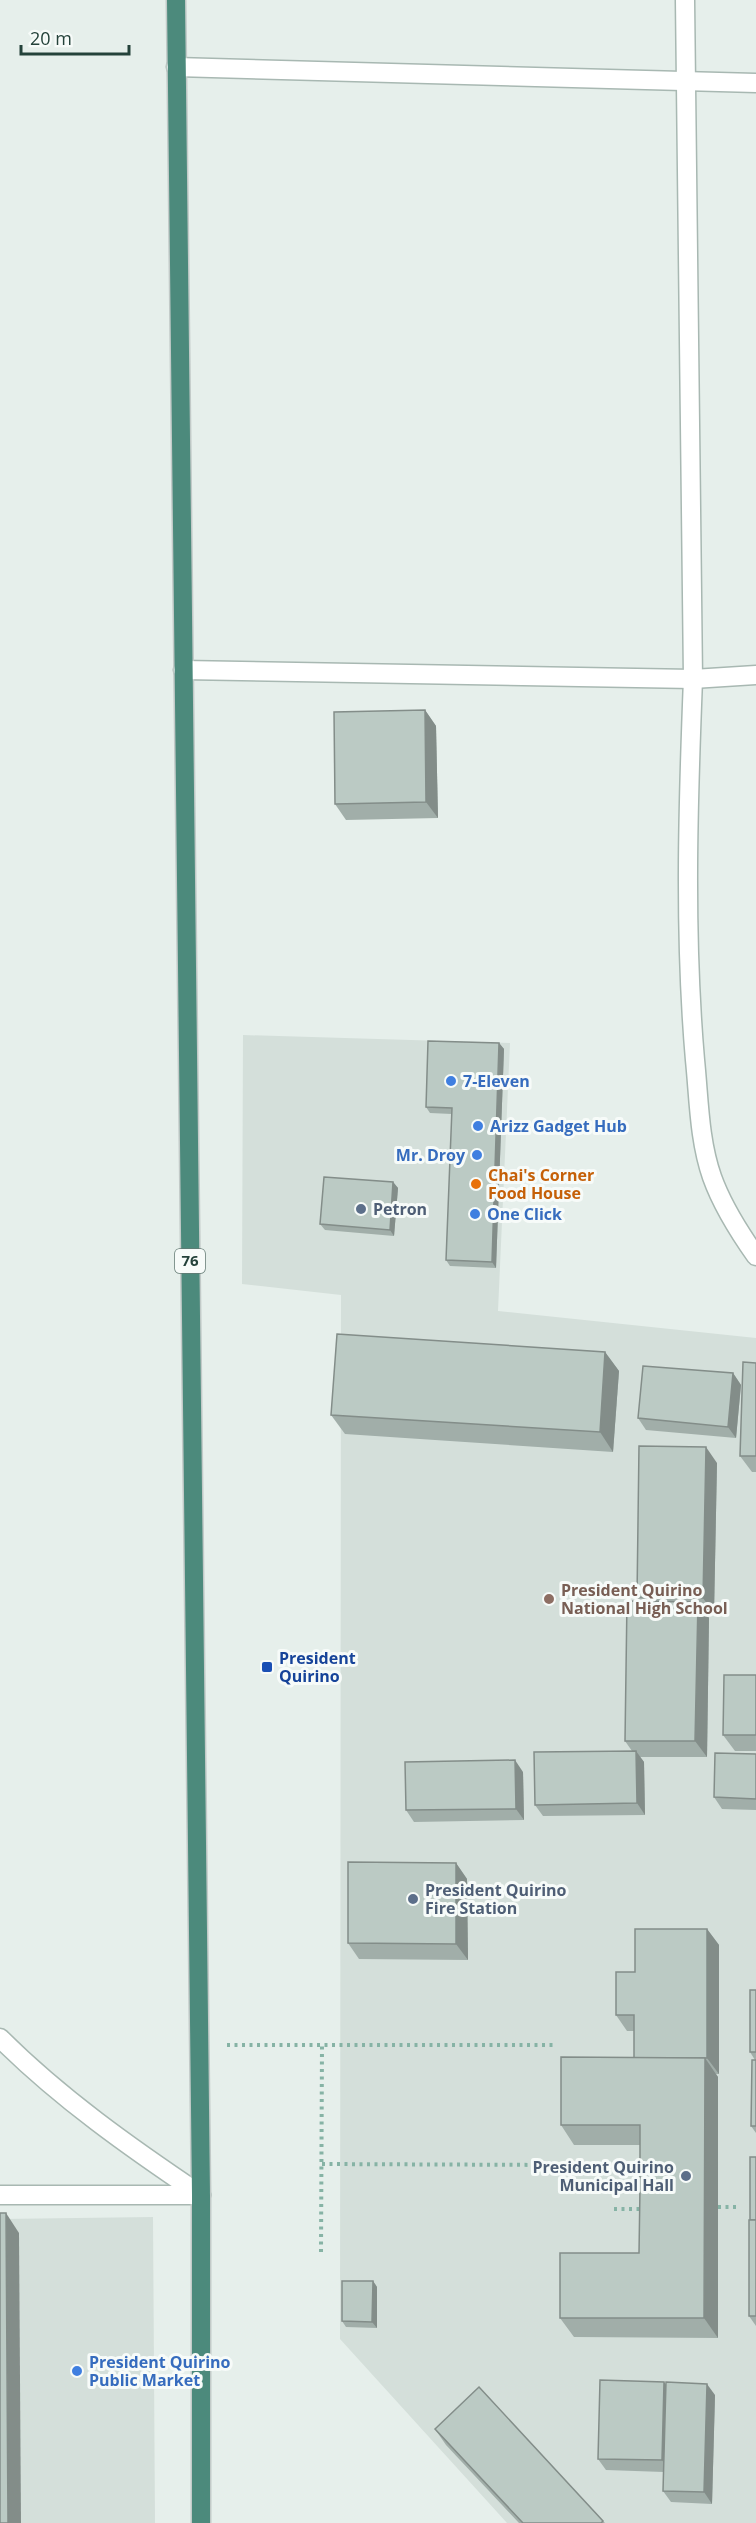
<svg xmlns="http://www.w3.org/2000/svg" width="756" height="2523" viewBox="0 0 756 2523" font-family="'Open Sans',sans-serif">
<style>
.built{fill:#d4dfda}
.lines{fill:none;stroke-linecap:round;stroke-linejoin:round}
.minor-casing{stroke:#a8b8b2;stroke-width:21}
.trunk-casing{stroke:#c2cac8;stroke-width:21}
.path{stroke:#86b3a5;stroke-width:4;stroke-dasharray:3 4.5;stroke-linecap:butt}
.minor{stroke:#fff;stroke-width:18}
.trunk{stroke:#4c8a7c;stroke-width:18}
.wall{fill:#a1aea9}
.shaded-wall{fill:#838d89}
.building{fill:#bbcac4;stroke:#838d89;stroke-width:1.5}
.shop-dot{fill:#3f7fe0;stroke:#f7fbf9;stroke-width:2}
.food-dot{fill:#e8710a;stroke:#f7fbf9;stroke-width:2}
.service-dot{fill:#5c6f8a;stroke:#f7fbf9;stroke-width:2}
.education-dot{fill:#8d6e63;stroke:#f7fbf9;stroke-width:2}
.transit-dot{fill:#1a4fb4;stroke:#f7fbf9;stroke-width:2}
.labels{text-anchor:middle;stroke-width:6;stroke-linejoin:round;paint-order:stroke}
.shield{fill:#f7fbf9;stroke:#637a73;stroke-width:1.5}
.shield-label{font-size:15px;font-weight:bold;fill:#24423a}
.shop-label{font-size:16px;font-weight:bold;fill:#366cbe;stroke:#f7fbf9;text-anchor:start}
.food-label{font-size:16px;font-weight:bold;fill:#c56008;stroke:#f7fbf9;text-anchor:start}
.service-label{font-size:16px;font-weight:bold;fill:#4e5e75;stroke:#f7fbf9;text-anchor:start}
.education-label{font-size:16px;font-weight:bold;fill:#785e54;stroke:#f7fbf9;text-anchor:start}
.transit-label{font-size:16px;font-weight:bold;fill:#164399;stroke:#f7fbf9;text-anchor:start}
</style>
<rect width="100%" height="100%" fill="#e6efeb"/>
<g class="built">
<path d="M 243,1035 L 510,1043 L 498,1311 L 756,1338 L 756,2523 L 507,2523 L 340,2339 L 341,1295 L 242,1284 Z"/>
<path d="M 153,2217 L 155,2523 L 0,2523 L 0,2219 Z"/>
</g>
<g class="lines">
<defs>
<g id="minor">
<path d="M 685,0 L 693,679 C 688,805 684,934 695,1060 C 699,1099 699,1140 712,1177 C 722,1205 739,1232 756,1256"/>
<path d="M 176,67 L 756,83"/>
<path d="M 183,670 L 693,679 L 756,675"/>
<path d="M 0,2038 C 60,2098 131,2148 201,2195"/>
<path d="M 0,2195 L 201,2195"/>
</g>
<path id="trunk" d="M 176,0 L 201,2195 L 201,2523"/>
</defs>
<use href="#minor" class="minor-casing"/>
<use href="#trunk" class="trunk-casing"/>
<g class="path">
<path d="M 227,2045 L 556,2045"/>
<path d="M 322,2164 L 556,2165"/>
<path d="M 718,2207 L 737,2207"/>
<path d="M 614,2209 L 644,2209"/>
<path d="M 321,2252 L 322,2044"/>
</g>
<use href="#minor" class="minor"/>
<use href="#trunk" class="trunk"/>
</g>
<g class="wall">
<path d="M 425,710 L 436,726 L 438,818 L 346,820 L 335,804 Z"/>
<path d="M 499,1043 L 504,1049 L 496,1268 L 450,1266 L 446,1260 L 452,1114 L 430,1113 L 426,1107 Z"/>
<path d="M 393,1182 L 398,1188 L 394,1236 L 325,1230 L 320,1224 Z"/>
<path d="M 605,1352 L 619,1371 L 613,1452 L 345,1434 L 331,1415 Z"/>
<path d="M 756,1363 L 756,1472 L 752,1472 L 740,1456 Z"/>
<path d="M 733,1373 L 741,1385 L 736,1438 L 646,1430 L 638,1418 Z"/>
<path d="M 717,1463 L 714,1614 L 706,1614 L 709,1618 L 707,1757 L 640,1757 L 644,1762 L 645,1815 L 543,1816 L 535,1805 L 632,1751 L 625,1741 L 639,1601 L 637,1597 Z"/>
<path d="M 756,1675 L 756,1751 L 735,1751 L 723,1735 Z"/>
<path d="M 756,1754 L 756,1810 L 722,1809 L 714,1797 Z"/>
<path d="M 523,1772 L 524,1820 L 414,1822 L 406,1810 Z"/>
<path d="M 456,1863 L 467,1879 L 468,1960 L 359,1959 L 348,1943 Z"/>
<path d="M 707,1929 L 719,1945 L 719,2074 L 716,2074 L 718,2077 L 718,2338 L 574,2337 L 560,2318 L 639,2253 L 640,2145 L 574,2145 L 561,2125 L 634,2058 L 634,2031 L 627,2031 L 616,2015 L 635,1972 Z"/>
<path d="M 756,1990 L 756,2133 L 751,2126 L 755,2060 L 750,2052 Z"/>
<path d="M 756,2157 L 756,2326 L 749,2316 Z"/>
<path d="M 373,2281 L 377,2287 L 377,2328 L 346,2327 L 342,2321 Z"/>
<path d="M 664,2382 L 666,2385 L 715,2395 L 712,2504 L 671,2502 L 663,2491 L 664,2472 L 606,2470 L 598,2459 Z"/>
<path d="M 435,2429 L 603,2521 L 605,2523 L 519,2523 L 446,2445 Z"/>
</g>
<g class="shaded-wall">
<path d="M 425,710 L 436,726 L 438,818 L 426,802 Z"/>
<path d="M 499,1043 L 504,1049 L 496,1268 L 492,1262 Z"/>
<path d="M 393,1182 L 398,1188 L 394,1236 L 390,1230 Z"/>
<path d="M 605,1352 L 619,1371 L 613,1452 L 600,1432 Z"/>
<path d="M 733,1373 L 741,1385 L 736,1438 L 728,1427 Z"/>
<path d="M 706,1447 L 717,1463 L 714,1614 L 703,1598 Z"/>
<path d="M 698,1602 L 709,1618 L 707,1757 L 695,1741 Z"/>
<path d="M 636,1751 L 644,1762 L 645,1815 L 637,1803 Z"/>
<path d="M 515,1760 L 523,1772 L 524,1820 L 516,1809 Z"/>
<path d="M 456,1863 L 467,1879 L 468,1960 L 456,1944 Z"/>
<path d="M 707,1929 L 719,1945 L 719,2074 L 707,2058 Z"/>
<path d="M 705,2058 L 718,2077 L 718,2338 L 704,2318 Z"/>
<path d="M 6,2213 L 19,2233 L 21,2523 L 8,2523 Z"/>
<path d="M 373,2281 L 377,2287 L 377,2328 L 372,2322 Z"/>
<path d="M 664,2382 L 672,2394 L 670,2472 L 662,2460 Z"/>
<path d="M 707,2384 L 715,2395 L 712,2504 L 704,2492 Z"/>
</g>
<g class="building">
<path d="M 425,710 L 426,802 L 335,804 L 334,712 Z"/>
<path d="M 428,1041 L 499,1043 L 492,1262 L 446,1260 L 452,1108 L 426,1107 Z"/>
<path d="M 324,1177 L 393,1182 L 390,1230 L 320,1224 Z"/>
<path d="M 337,1334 L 605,1352 L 600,1432 L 331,1415 Z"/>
<path d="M 743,1362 L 756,1363 L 756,1456 L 740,1456 Z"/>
<path d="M 643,1366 L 733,1373 L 728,1427 L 638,1418 Z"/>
<path d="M 639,1446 L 706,1447 L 703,1598 L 637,1597 Z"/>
<path d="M 627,1601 L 698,1602 L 695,1741 L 625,1741 Z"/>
<path d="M 724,1675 L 756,1675 L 756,1735 L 723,1735 Z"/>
<path d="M 636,1751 L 637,1803 L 535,1805 L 534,1752 Z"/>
<path d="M 715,1753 L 756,1754 L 756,1799 L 714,1797 Z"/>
<path d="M 515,1760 L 516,1809 L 406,1810 L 405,1762 Z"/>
<path d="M 348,1862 L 456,1863 L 456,1944 L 348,1943 Z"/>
<path d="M 635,1929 L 707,1929 L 707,2058 L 634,2058 L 634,2015 L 616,2015 L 616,1972 L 635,1972 Z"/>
<rect x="750" y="1990" width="6" height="62"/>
<path d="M 561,2057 L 705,2058 L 704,2318 L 560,2318 L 560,2253 L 639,2253 L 640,2189 L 640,2125 L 561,2125 Z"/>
<path d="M 752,2060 L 756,2060 L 756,2126 L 751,2126 Z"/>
<rect x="750" y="2157" width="6" height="63"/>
<path d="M 0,2213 L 6,2213 L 8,2523 L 0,2523 Z"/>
<rect x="749" y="2220" width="7" height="96"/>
<path d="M 342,2281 L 373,2281 L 372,2322 L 342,2321 Z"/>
<path d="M 600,2380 L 664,2382 L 662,2460 L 598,2459 Z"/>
<path d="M 666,2382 L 707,2384 L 704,2492 L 663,2491 Z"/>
<path d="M 479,2387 L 603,2521 L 601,2523 L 523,2523 L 435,2429 Z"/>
</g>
<g class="shop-dot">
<circle cx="451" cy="1081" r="6"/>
<circle cx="478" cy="1126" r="6"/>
<circle cx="477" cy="1155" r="6"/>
<circle cx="475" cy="1214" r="6"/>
<circle cx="77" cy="2371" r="6"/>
</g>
<circle class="food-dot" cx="476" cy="1184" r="6"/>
<g class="service-dot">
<circle cx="361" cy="1209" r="6"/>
<circle cx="413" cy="1899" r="6"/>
<circle cx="686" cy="2176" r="6"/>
</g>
<circle class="education-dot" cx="549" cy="1599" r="6"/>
<rect class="transit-dot" x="261" y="1661" width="12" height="12" rx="3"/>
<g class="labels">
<rect class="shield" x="175" y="1249" width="30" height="24" rx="4.5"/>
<g class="shield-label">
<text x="190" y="1266">76</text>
</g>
<g class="shop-label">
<text x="463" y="1087">7-Eleven</text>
<text x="490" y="1132">Arizz Gadget Hub</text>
<text x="465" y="1161" text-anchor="end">Mr. Droy</text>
<text x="487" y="1220">One Click</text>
<text x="89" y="2368">President Quirino<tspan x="89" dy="18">Public Market</tspan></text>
</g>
<g class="food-label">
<text x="488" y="1181">Chai's Corner<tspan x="488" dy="18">Food House</tspan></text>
</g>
<g class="service-label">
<text x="373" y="1215">Petron</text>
<text x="425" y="1896">President Quirino<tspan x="425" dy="18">Fire Station</tspan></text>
<text x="674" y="2173" text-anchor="end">President Quirino<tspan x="674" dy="18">Municipal Hall</tspan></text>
</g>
<g class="education-label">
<text x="561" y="1596">President Quirino<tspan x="561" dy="18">National High School</tspan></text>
</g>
<g class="transit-label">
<text x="279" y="1664">President<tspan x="279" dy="18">Quirino</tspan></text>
</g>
</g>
<path d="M21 45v9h108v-9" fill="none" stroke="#24423a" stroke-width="3"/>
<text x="30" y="45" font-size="18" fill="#24423a" stroke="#f7fbf9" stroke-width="4.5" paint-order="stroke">20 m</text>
</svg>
